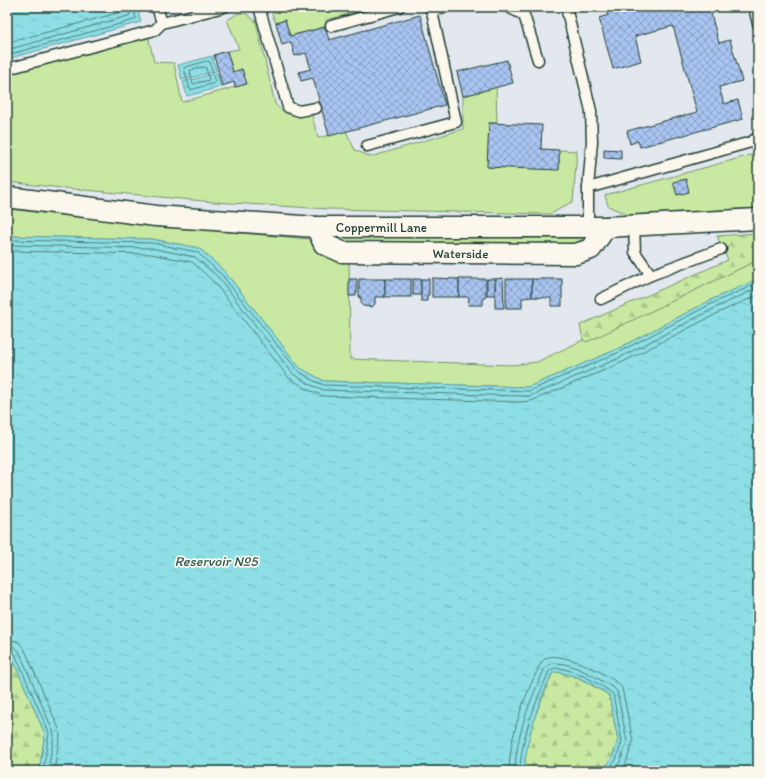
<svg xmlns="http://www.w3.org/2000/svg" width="765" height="778" viewBox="0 0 765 778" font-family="Itim,sans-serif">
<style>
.grass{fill:#c9e9a2;stroke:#74936b}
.forest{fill:url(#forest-firs);stroke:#74936b}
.water{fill:url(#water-ripples);stroke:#619e9e}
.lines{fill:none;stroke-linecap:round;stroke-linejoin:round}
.shore{stroke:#4b7e7b;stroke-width:1}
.building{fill:url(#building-cross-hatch);stroke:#1f3d34}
.lane-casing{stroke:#1f3d34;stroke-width:13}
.street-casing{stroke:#1f3d34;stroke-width:23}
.lane{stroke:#fbf7ec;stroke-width:10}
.street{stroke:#fbf7ec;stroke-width:20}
.labels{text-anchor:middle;stroke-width:3.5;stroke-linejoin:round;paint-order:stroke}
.street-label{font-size:13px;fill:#1f3d34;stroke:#fbf7ec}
.water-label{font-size:14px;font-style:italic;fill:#355d57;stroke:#fbf7ec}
</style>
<defs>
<pattern id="forest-firs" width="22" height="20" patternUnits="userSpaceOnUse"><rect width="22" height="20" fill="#c9e9a2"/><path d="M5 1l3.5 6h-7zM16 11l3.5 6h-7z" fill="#acc98c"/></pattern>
<pattern id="water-ripples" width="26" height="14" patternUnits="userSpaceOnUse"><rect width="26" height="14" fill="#8ddfe5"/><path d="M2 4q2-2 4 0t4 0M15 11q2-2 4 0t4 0" fill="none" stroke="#79c0c5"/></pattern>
<pattern id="building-cross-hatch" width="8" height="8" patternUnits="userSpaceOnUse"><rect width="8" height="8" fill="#a9c4f1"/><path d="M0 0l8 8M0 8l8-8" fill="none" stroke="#89a0c4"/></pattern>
</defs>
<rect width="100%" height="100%" fill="#e2e8ee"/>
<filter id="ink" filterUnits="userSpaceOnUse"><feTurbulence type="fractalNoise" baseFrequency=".025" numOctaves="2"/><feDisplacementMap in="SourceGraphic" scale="8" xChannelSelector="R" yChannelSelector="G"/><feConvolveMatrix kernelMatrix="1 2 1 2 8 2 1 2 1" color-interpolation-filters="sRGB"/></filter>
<g filter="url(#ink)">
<g class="grass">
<path d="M 275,7 L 377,7 L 326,20 L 325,27 L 290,36 L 285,20 L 276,23 L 272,14 Z"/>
<path d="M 239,13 L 247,14 L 256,22 L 275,104 C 288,118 293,116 311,112 L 318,138 L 346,131 L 355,150 L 371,157 L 463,129 L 463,96 L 496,87 L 497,123 L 489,123 L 488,167 L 559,169 L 559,150 L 577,151 L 573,201 L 551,214 L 329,209 L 214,202 L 53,187 L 7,182 L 7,73 L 148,35 L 154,62 L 174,63 L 182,102 L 246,84 L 242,69 L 233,72 L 227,51 L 239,49 L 227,20 Z"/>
<path d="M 758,153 L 758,208 L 628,215 L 608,206 L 605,195 Z"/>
<path d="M 7,209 L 161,226 L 309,239 L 320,255 L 349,261 L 350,359 L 511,365 L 537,362 L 583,340 L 588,341 L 758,259 L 758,279 L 713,299 L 613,351 L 528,387 L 324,381 L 300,368 L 225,272 L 199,248 L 152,239 L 7,236 Z"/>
<path d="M 334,237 L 584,238 L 588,239 L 589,245 L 337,246 L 331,238 Z"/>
</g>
<g class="forest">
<path d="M 758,233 L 758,260 L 587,342 L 583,340 L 580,325 L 728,260 L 717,236 Z"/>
<path d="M 11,655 L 45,734 L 39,771 L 7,771 L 7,656 Z"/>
<path d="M 553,672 C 573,672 592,686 609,695 L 618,740 L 612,758 L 602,771 L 524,771 L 526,751 L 533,721 Z"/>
</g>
<g class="water">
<path d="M 7,7 L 137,7 L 141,22 L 7,59 Z"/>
<path d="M 212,56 L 216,71 L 182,80 L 178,65 Z"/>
<path d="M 217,73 L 221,87 L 187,96 L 183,82 Z"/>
<path d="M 7,236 L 152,239 L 199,248 L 225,272 L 300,368 L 324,381 L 528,387 L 613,351 L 713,299 L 758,279 L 758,771 L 602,771 L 612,758 L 618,740 L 609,695 C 593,685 573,672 553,672 C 538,703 527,736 524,771 L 39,771 L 45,734 L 11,655 L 7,656 Z"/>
</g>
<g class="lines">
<g class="shore">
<path d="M 7,43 L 121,12 L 122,11 L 122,7"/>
<path d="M 7,50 L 128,16 L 130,15 L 128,7"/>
<path d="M 7,55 L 134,20 L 136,18 L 133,7"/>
<path d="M 207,61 L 210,62 L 215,83 L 190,90 L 184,68 Z"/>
<path d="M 204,67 L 206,68 L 209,80 L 193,84 L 190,71 Z"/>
<path d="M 7,240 L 152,243 L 197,252 L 222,275 L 297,370 L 314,381 L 324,385 L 529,391 L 615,354 L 715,302 L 758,283"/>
<path d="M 7,245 L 151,248 L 195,257 L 219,278 L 293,374 L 311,385 L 324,390 L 520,396 L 530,396 L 617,359 L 717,307 L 758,288"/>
<path d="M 7,251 L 151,254 L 192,262 L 214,282 L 289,378 L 309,390 L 323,396 L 520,402 L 531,401 L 619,364 L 720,312 L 758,295"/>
<path d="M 7,640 L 17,641 L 24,648 L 59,729 L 60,736 L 54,771"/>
<path d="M 7,646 L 14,647 L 19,651 L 53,731 L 54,735 L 48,771"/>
<path d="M 7,652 L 12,651 L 15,654 L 49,733 L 43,771"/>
<path d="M 509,771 C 510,734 524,697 540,665 C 542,661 545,658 549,657 C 565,653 613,675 622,688 L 633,741 L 626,763 L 621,771"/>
<path d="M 515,771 C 516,735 530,700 545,668 C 558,652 600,680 614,688 L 617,691 L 627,741 L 620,762 L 613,771"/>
<path d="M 520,771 C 521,735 536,703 549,671 C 559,660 603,685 613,694 L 622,741 L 616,760 L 607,771"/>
</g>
</g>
<g class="building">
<path d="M 605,7 L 712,7 L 714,13 L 711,14 L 719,43 L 730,40 L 742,81 L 719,87 L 724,104 L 738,100 L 743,119 L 640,147 L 638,141 L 630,144 L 627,131 L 697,112 L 673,26 L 635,36 L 641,61 L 613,69 L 599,18 L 608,15 Z"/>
<path d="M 420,15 L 445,105 L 329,136 L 313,78 L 301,81 L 299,72 L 311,69 L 306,53 L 295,56 L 291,42 L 282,45 L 276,23 L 285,20 L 290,36 L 325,27 L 329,40 Z"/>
<path d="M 227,51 L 233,72 L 242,69 L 247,84 L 235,87 L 234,82 L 222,86 L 214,55 Z"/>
<path d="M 507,60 L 513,83 L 463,96 L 457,72 Z"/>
<path d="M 489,123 L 542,125 L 541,149 L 559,150 L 559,170 L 487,167 Z"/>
<path d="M 604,149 L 621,150 L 621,159 L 604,158 Z"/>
<path d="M 686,179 L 689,192 L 677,195 L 673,182 Z"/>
<path d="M 432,278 L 459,279 L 459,297 L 432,297 Z"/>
<path d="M 503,278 L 504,308 L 495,308 L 495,279 Z"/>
<path d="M 349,279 L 357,279 L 357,293 L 356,293 L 356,296 L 349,296 Z"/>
<path d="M 359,279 L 385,279 L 385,297 L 375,297 L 375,304 L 372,307 L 363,306 L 361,304 L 361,297 L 359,298 Z"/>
<rect x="385" y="279" width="26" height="18"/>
<rect x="413" y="279" width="8" height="16"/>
<path d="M 421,279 L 429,279 L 429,295 L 427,295 L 427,301 L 421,301 Z"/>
<path d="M 459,279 L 486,279 L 486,297 L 483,298 L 483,305 L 468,305 L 469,297 L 459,297 Z"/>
<rect x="487" y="279" width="8" height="16"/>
<path d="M 506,279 L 532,279 L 532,297 L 522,298 L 522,308 L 506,308 Z"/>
<path d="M 532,279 L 562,279 L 562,306 L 551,306 L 551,298 L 532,297 Z"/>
</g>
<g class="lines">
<defs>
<g id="lane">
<path d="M 157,7 L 162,23 L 224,7"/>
<path d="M 259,7 L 288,107 L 299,111 L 316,108"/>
<path d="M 508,7 L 524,15 L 538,60"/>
<path d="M 566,7 L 591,111 L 592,142 L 588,188"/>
<path d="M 754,7 L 758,24"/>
<path d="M 431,10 L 446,7"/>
<path d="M 331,26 L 399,7"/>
<path d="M 7,69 L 155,30 L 162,23"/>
<path d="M 367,146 L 456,122 L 431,7"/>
<path d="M 634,226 L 635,252 L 651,275"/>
<path d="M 588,227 L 588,188 L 751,142 L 758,137"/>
<path d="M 601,299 L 651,275 L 721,249"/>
</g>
<g id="street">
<path id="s1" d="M 7,197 L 156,216 L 316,227 L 606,227 L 758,219"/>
<path id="s2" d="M 316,227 L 324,244 L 342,252 L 576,254 L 591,249 L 606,227"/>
</g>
</defs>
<use href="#lane" class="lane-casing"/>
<use href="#street" class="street-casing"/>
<use href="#lane" class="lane"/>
<use href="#street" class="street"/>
</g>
</g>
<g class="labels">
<g class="street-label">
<text dy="5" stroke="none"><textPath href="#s1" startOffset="376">Coppermill Lane</textPath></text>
<text dy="5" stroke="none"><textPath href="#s2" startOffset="157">Waterside</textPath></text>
</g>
<g class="water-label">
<text x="216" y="566">Reservoir №5</text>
</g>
</g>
<rect width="765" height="778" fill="none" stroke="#fbf7ec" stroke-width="24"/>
<rect x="12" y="12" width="741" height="754" fill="none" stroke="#1f3d34" stroke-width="1.5" filter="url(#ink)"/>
</svg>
